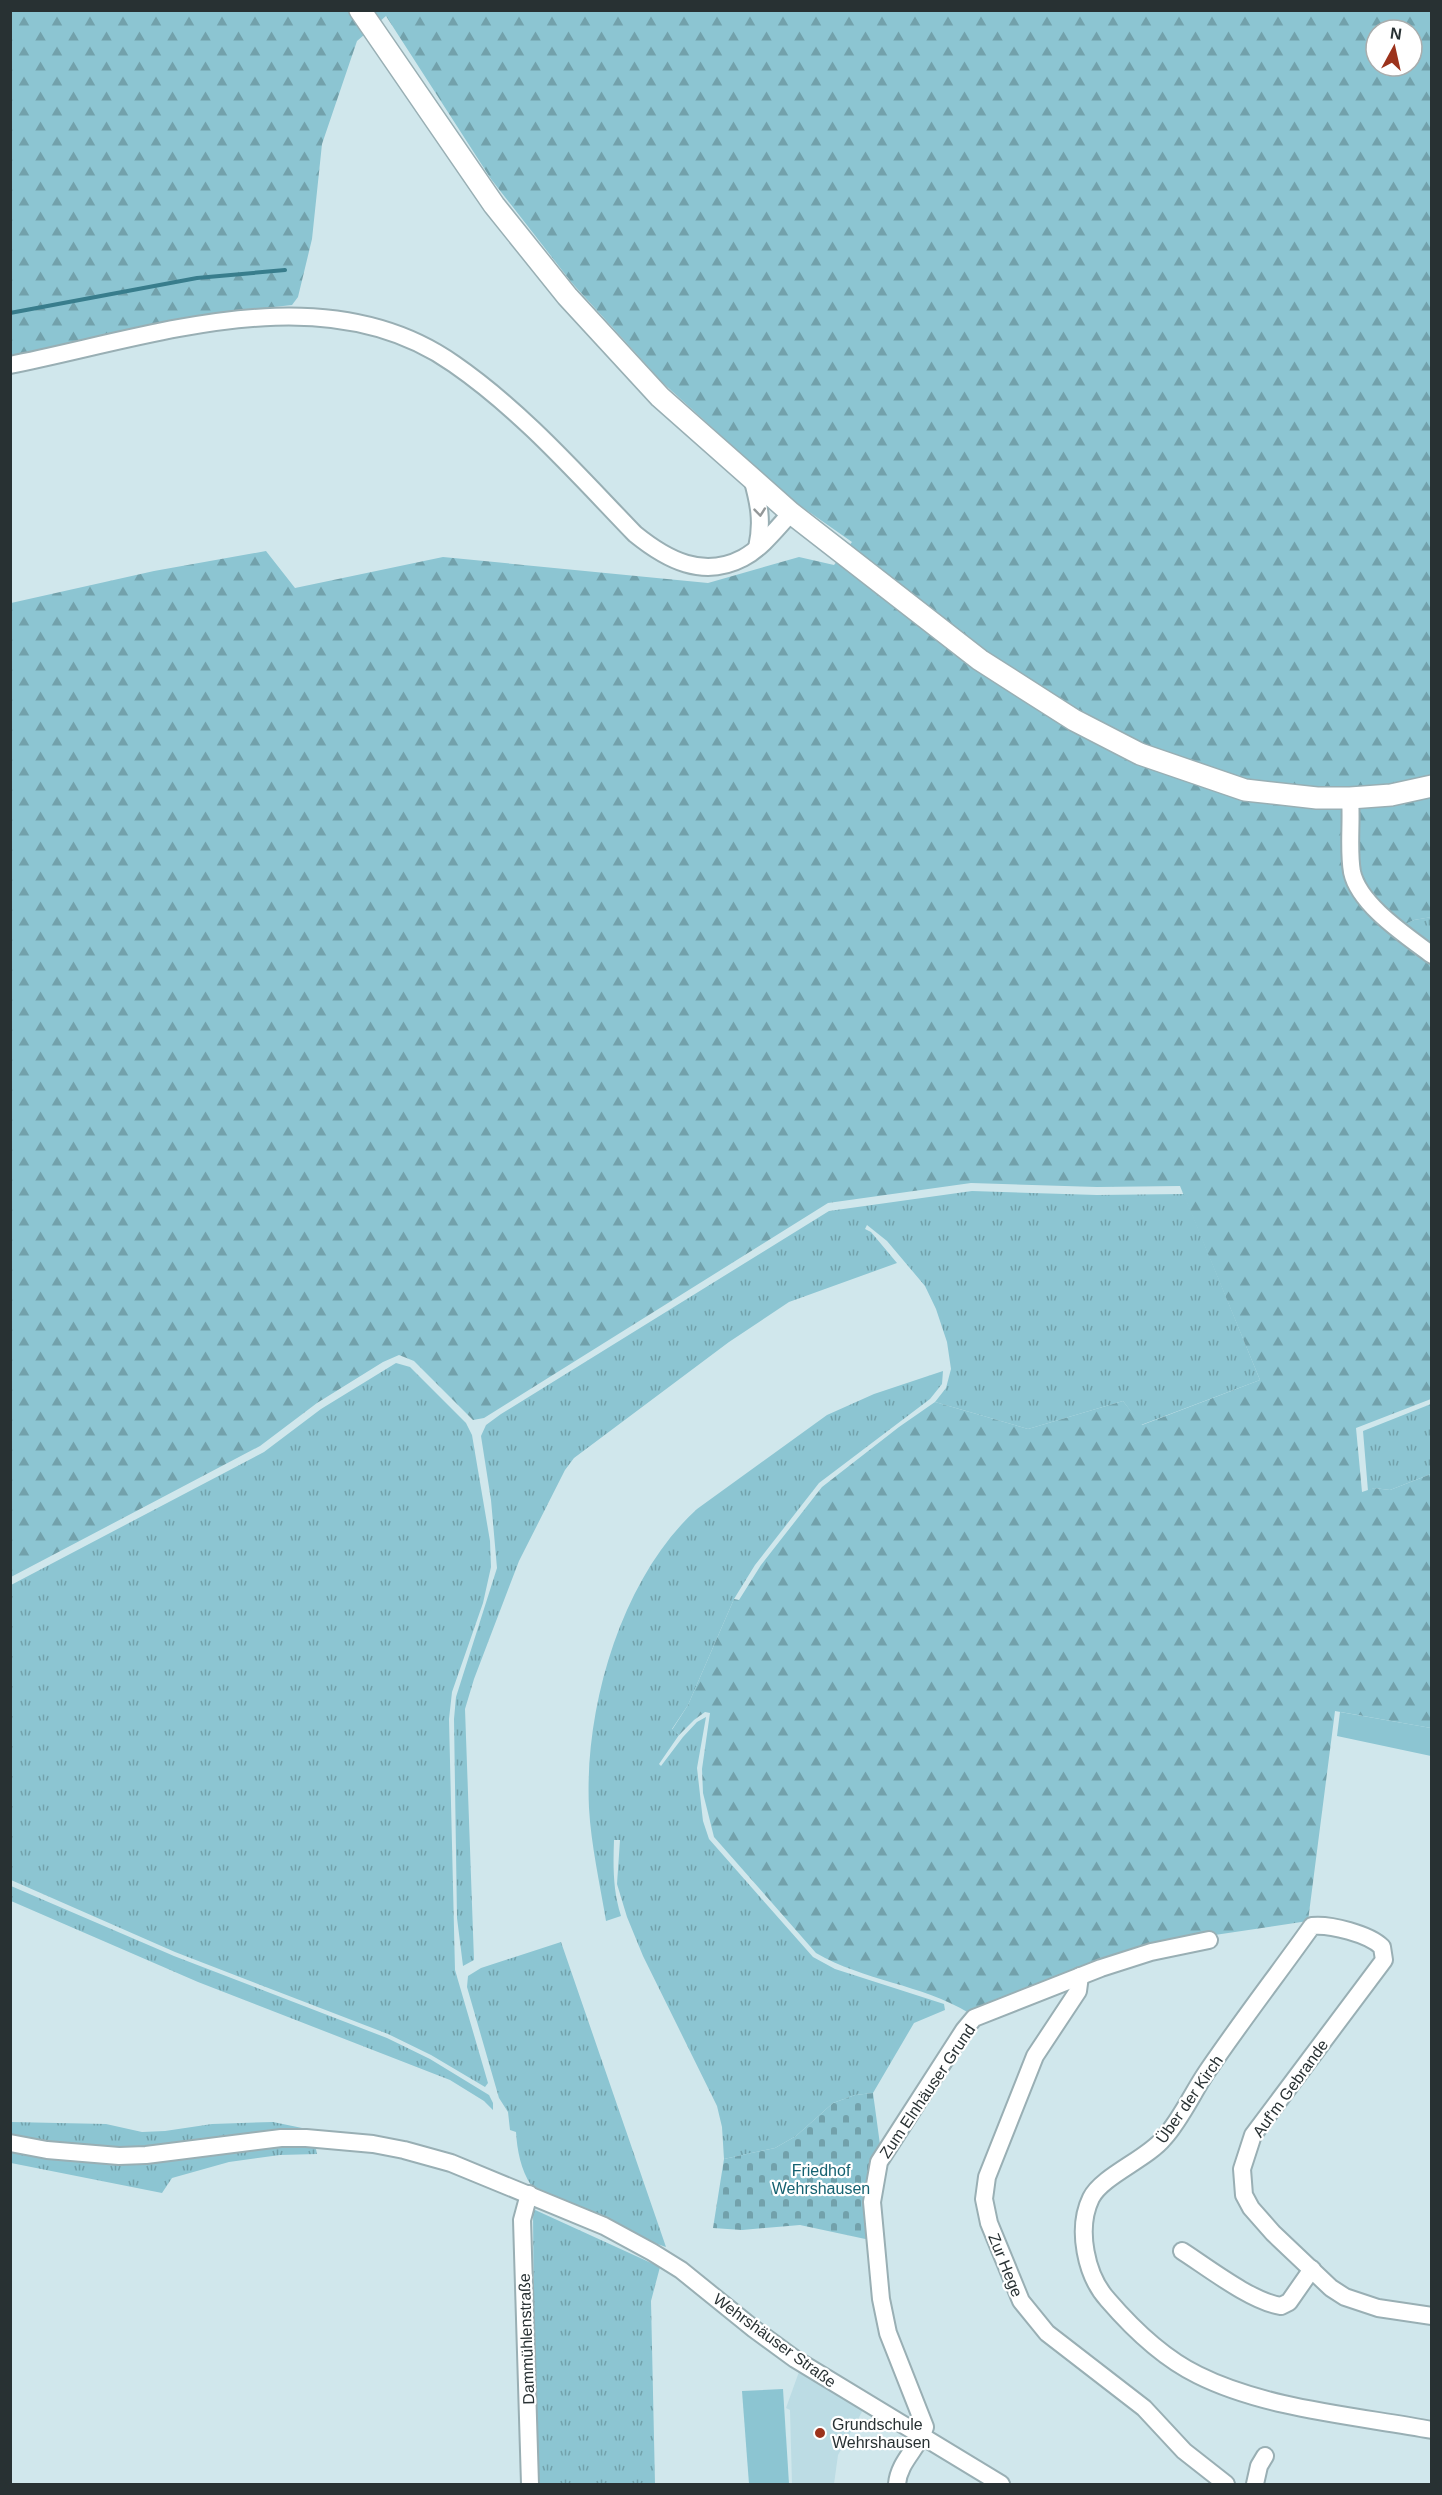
<svg xmlns="http://www.w3.org/2000/svg" width="1442" height="2495" viewBox="0 0 1442 2495" font-family="Arial,sans-serif">
<style>
.built{fill:#bcdce4}
.grass{fill:url(#grass-tufts)}
.forest{fill:url(#forest-firs);fill-rule:evenodd}
.cemetery{fill:url(#cemetery-stones)}
.garden{fill:#8cc5d2}
.lines{fill:none;stroke-linecap:round;stroke-linejoin:round}
.stream{stroke:#387d8c;stroke-width:4}
.minor-casing{stroke:#99afb4;stroke-width:20}
.major-casing{stroke:#99afb4;stroke-width:24}
.minor{stroke:#fff;stroke-width:16}
.major{stroke:#fff;stroke-width:21}
.oneway{stroke:#949899}
.poi-dot{fill:#9c331c;stroke:#fff;stroke-width:2}
.labels{text-anchor:middle;stroke-width:4.5;stroke-linejoin:round;paint-order:stroke}
.street-label{font-size:16px;fill:#283133;stroke:#fff}
.park-label{font-size:16px;fill:#166271;stroke:#fff}
.poi-label{font-size:16px;fill:#283133;stroke:#fff;text-anchor:start}
</style>
<defs>
<pattern id="grass-tufts" width="24" height="20" patternUnits="userSpaceOnUse" patternTransform="scale(1.5)"><rect width="24" height="20" fill="#8cc5d2"/><path d="M3 7l-1-3M5 7V3M7 7l1-3M15 17l-1-3M17 17v-4M19 17l1-3" fill="none" stroke="#72a1ab"/></pattern>
<pattern id="forest-firs" width="22" height="20" patternUnits="userSpaceOnUse" patternTransform="scale(1.5)"><rect width="22" height="20" fill="#8cc5d2"/><path d="M5 1l3.5 6h-7zM16 11l3.5 6h-7z" fill="#72a1ab"/></pattern>
<pattern id="cemetery-stones" width="16" height="16" patternUnits="userSpaceOnUse" patternTransform="scale(1.5)"><rect width="16" height="16" fill="#8cc5d2"/><path d="M2 7V4a2 2 0 0 1 4 0v3zM10 15v-3a2 2 0 0 1 4 0v3z" fill="#72a1ab"/></pattern>
</defs>
<rect width="100%" height="100%" fill="#d0e7ec"/>
<path class="built" d="M 800,2369 L 863,2410 L 838,2455 L 834,2484 L 792,2484 L 790,2410 L 786,2408 Z"/>
<g class="grass">
<path d="M 1431,917 L 1431,946 L 1403,925 L 1414,920 Z"/>
<path d="M 972,1191 L 1097,1195 L 1184,1194 L 1260,1380 L 1141,1425 L 1123,1401 L 1028,1429 L 935,1402 L 946,1388 L 951,1369 L 947,1342 L 936,1309 L 925,1286 L 887,1241 L 867,1225 L 865,1229 L 871,1232 L 897,1263 L 789,1302 L 729,1342 L 574,1458 L 565,1470 L 519,1561 L 474,1679 L 465,1709 L 474,1960 L 463,1966 L 457,1918 L 454,1719 L 456,1697 L 497,1568 L 491,1500 L 481,1436 L 486,1425 L 501,1414 L 829,1211 Z"/>
<path d="M 396,1363 L 410,1367 L 466,1423 L 472,1435 L 490,1541 L 491,1567 L 483,1603 L 452,1692 L 449,1719 L 455,1970 L 488,2083 L 485,2087 L 431,2055 L 388,2034 L 175,1952 L 11,1880 L 11,1585 L 264,1452 L 321,1409 Z"/>
<path d="M 943,1371 L 942,1384 L 930,1399 L 819,1483 L 755,1565 L 734,1599 L 688,1705 L 672,1729 L 679,1735 L 659,1764 L 661,1766 L 683,1737 L 697,1722 L 706,1717 L 697,1768 L 703,1821 L 709,1839 L 813,1957 L 835,1969 L 944,2004 L 945,2010 L 914,2023 L 873,2093 L 855,2095 L 833,2103 L 796,2136 L 775,2148 L 724,2159 L 722,2127 L 717,2106 L 643,1956 L 627,1917 L 617,1884 L 620,1840 L 614,1840 C 613,1867 613,1891 621,1916 L 606,1921 C 600,1884 591,1845 589,1808 C 584,1708 621,1578 697,1509 L 827,1415 L 874,1394 Z"/>
<path d="M 1431,1404 L 1431,1474 L 1390,1490 L 1374,1488 L 1368,1491 L 1363,1431 Z"/>
<path d="M 11,1886 L 174,1956 L 387,2038 L 430,2059 L 489,2095 L 493,2103 L 493,2110 L 484,2101 L 450,2080 L 198,1982 L 11,1901 Z"/>
<path d="M 561,1942 L 666,2247 C 646,2240 539,2197 531,2185 C 521,2170 517,2150 516,2132 L 510,2130 L 508,2112 L 499,2098 L 467,1987 L 468,1976 L 481,1968 Z"/>
<path d="M 11,2122 L 106,2124 L 142,2132 L 165,2131 L 212,2124 L 273,2122 L 307,2129 L 313,2134 L 317,2154 L 280,2155 L 229,2162 L 172,2178 L 162,2193 L 11,2163 Z"/>
<path d="M 533,2209 L 660,2267 L 651,2301 L 655,2484 L 535,2484 Z"/>
</g>
<path class="forest" d="M 11,11 L 1431,11 L 1432,917 L 1414,920 L 1390,931 L 1431,963 L 1431,1399 L 1356,1428 L 1362,1492 L 1374,1488 L 1390,1490 L 1431,1474 L 1431,1728 L 1335,1711 L 1308,1921 L 1208,1936 L 969,2013 C 921,1984 864,1981 816,1953 L 714,1837 L 703,1793 L 702,1769 L 710,1713 L 705,1712 L 694,1720 L 679,1735 L 672,1730 L 688,1705 L 734,1599 L 739,1600 L 761,1565 L 822,1487 L 899,1427 L 935,1402 L 1028,1429 L 1123,1401 L 1142,1425 L 1260,1380 L 1180,1186 L 1097,1187 L 971,1183 L 828,1203 L 484,1418 L 473,1420 L 414,1361 L 399,1355 L 383,1362 L 317,1403 L 260,1446 L 11,1577 L 11,603 L 154,571 L 266,551 L 295,588 L 443,557 L 708,583 L 799,557 L 834,565 L 852,542 L 792,500 L 663,383 L 572,283 L 491,179 L 386,16 L 357,41 L 322,144 L 312,239 L 298,297 L 292,305 L 238,311 L 11,356 ZM 1376,30 L 1412,30 L 1412,66 L 1376,66 Z"/>
<path class="cemetery" d="M 873,2093 L 881,2152 L 870,2240 L 800,2225 L 742,2230 L 713,2228 L 724,2159 L 775,2148 L 796,2136 L 833,2103 L 855,2095 Z"/>
<g class="garden">
<path d="M 1340,1712 L 1431,1728 L 1431,1756 L 1337,1736 Z"/>
<path d="M 783,2389 L 789,2484 L 749,2484 L 742,2391 Z"/>
</g>
<g class="lines">
<path class="stream" d="M 10,313 L 197,278 L 285,270"/>
<defs>
<g id="minor">
<path d="M 10,365 C 152,337 324,272 454,364 C 522,411 578,475 635,534 C 667,560 703,579 743,558 C 762,548 777,528 791,513"/>
<path d="M 752,478 C 759,503 763,522 757,548"/>
<path d="M 1350,798 C 1352,822 1348,849 1352,872 C 1359,905 1407,936 1432,955"/>
<path d="M 1080,1976 L 1078,1991 L 1035,2056 L 987,2177 L 984,2199 L 989,2223 L 1021,2301 L 1047,2333 L 1144,2408 L 1184,2451 L 1226,2484"/>
<path d="M 10,2143 L 47,2150 L 119,2156 L 146,2155 L 281,2138 L 306,2138 L 373,2144 L 404,2150 L 451,2163 L 604,2226 L 652,2252 L 681,2270 L 754,2329 L 795,2359 L 1001,2484"/>
<path d="M 529,2194 L 522,2220 L 530,2484"/>
<path d="M 1182,2251 C 1207,2267 1252,2302 1281,2306 L 1289,2302 L 1312,2269"/>
<path d="M 1432,2316 L 1378,2308 L 1345,2297 L 1331,2288 L 1273,2233 L 1251,2208 L 1244,2195 L 1242,2169 L 1253,2135 L 1384,1960 L 1382,1947 C 1369,1934 1330,1924 1312,1926 C 1277,1975 1240,2023 1206,2073 C 1192,2094 1181,2119 1164,2138 C 1147,2159 1102,2176 1091,2198 C 1076,2229 1086,2276 1108,2300 C 1133,2329 1163,2358 1198,2375 C 1266,2409 1357,2416 1432,2430"/>
<path d="M 897,2484 C 899,2461 919,2448 925,2427 L 888,2333 L 881,2299 L 872,2202 L 879,2162 L 964,2030 L 974,2018 L 1101,1968 L 1151,1952 L 1209,1940"/>
<path d="M 1255,2484 L 1259,2466 L 1265,2456"/>
</g>
<path id="major" d="M 360,10 L 494,205 L 567,296 L 660,397 L 791,513 L 980,660 L 1074,720 L 1140,754 L 1245,790 L 1317,798 L 1350,798 L 1391,795 L 1432,786"/>
</defs>
<use href="#minor" class="minor-casing"/>
<use href="#major" class="major-casing"/>
<use href="#minor" class="minor"/>
<use href="#major" class="major"/>
</g>
<defs><path id="oneway-chevron" d="M-2-3.5L2.5 0L-2 3.5" fill="none" stroke-width="1.6" stroke-linecap="round" stroke-linejoin="round" transform="scale(1.5)"/></defs>
<use class="oneway" href="#oneway-chevron" transform="translate(760 512) rotate(84)"/>
<circle class="poi-dot" cx="820" cy="2433" r="6"/>
<g class="labels">
<g class="street-label">
<text transform="translate(1290 2088) rotate(-54)" y="6">Auf'm Gebrande</text>
<text transform="translate(927 2091) rotate(-56)" y="6">Zum Elnhäuser Grund</text>
<text transform="translate(1189 2099) rotate(-55)" y="6">Über der Kirch</text>
<text transform="translate(1006 2265) rotate(68)" y="6">Zur Hege</text>
<text transform="translate(526 2339) rotate(-92)" y="6">Dammühlenstraße</text>
<text transform="translate(775 2340) rotate(36)" y="6">Wehrshäuser Straße</text>
</g>
<g class="park-label">
<text x="821" y="2176">Friedhof<tspan x="821" dy="18">Wehrshausen</tspan></text>
</g>
<g class="poi-label">
<text x="832" y="2430">Grundschule<tspan x="832" dy="18">Wehrshausen</tspan></text>
</g>
</g>
<rect width="1442" height="2495" fill="none" stroke="#283133" stroke-width="24"/>
<g transform="translate(1394 48) rotate(8)"><circle r="28" fill="#ffffff" stroke="#a9adad" stroke-width="1.5"/>
<path d="M0-4.5L10 22L0 15L-10 22Z" fill="#9c331c"/>
<text y="-9" font-size="16" font-weight="bold" text-anchor="middle" fill="#283133">N</text>
</g>
</svg>
